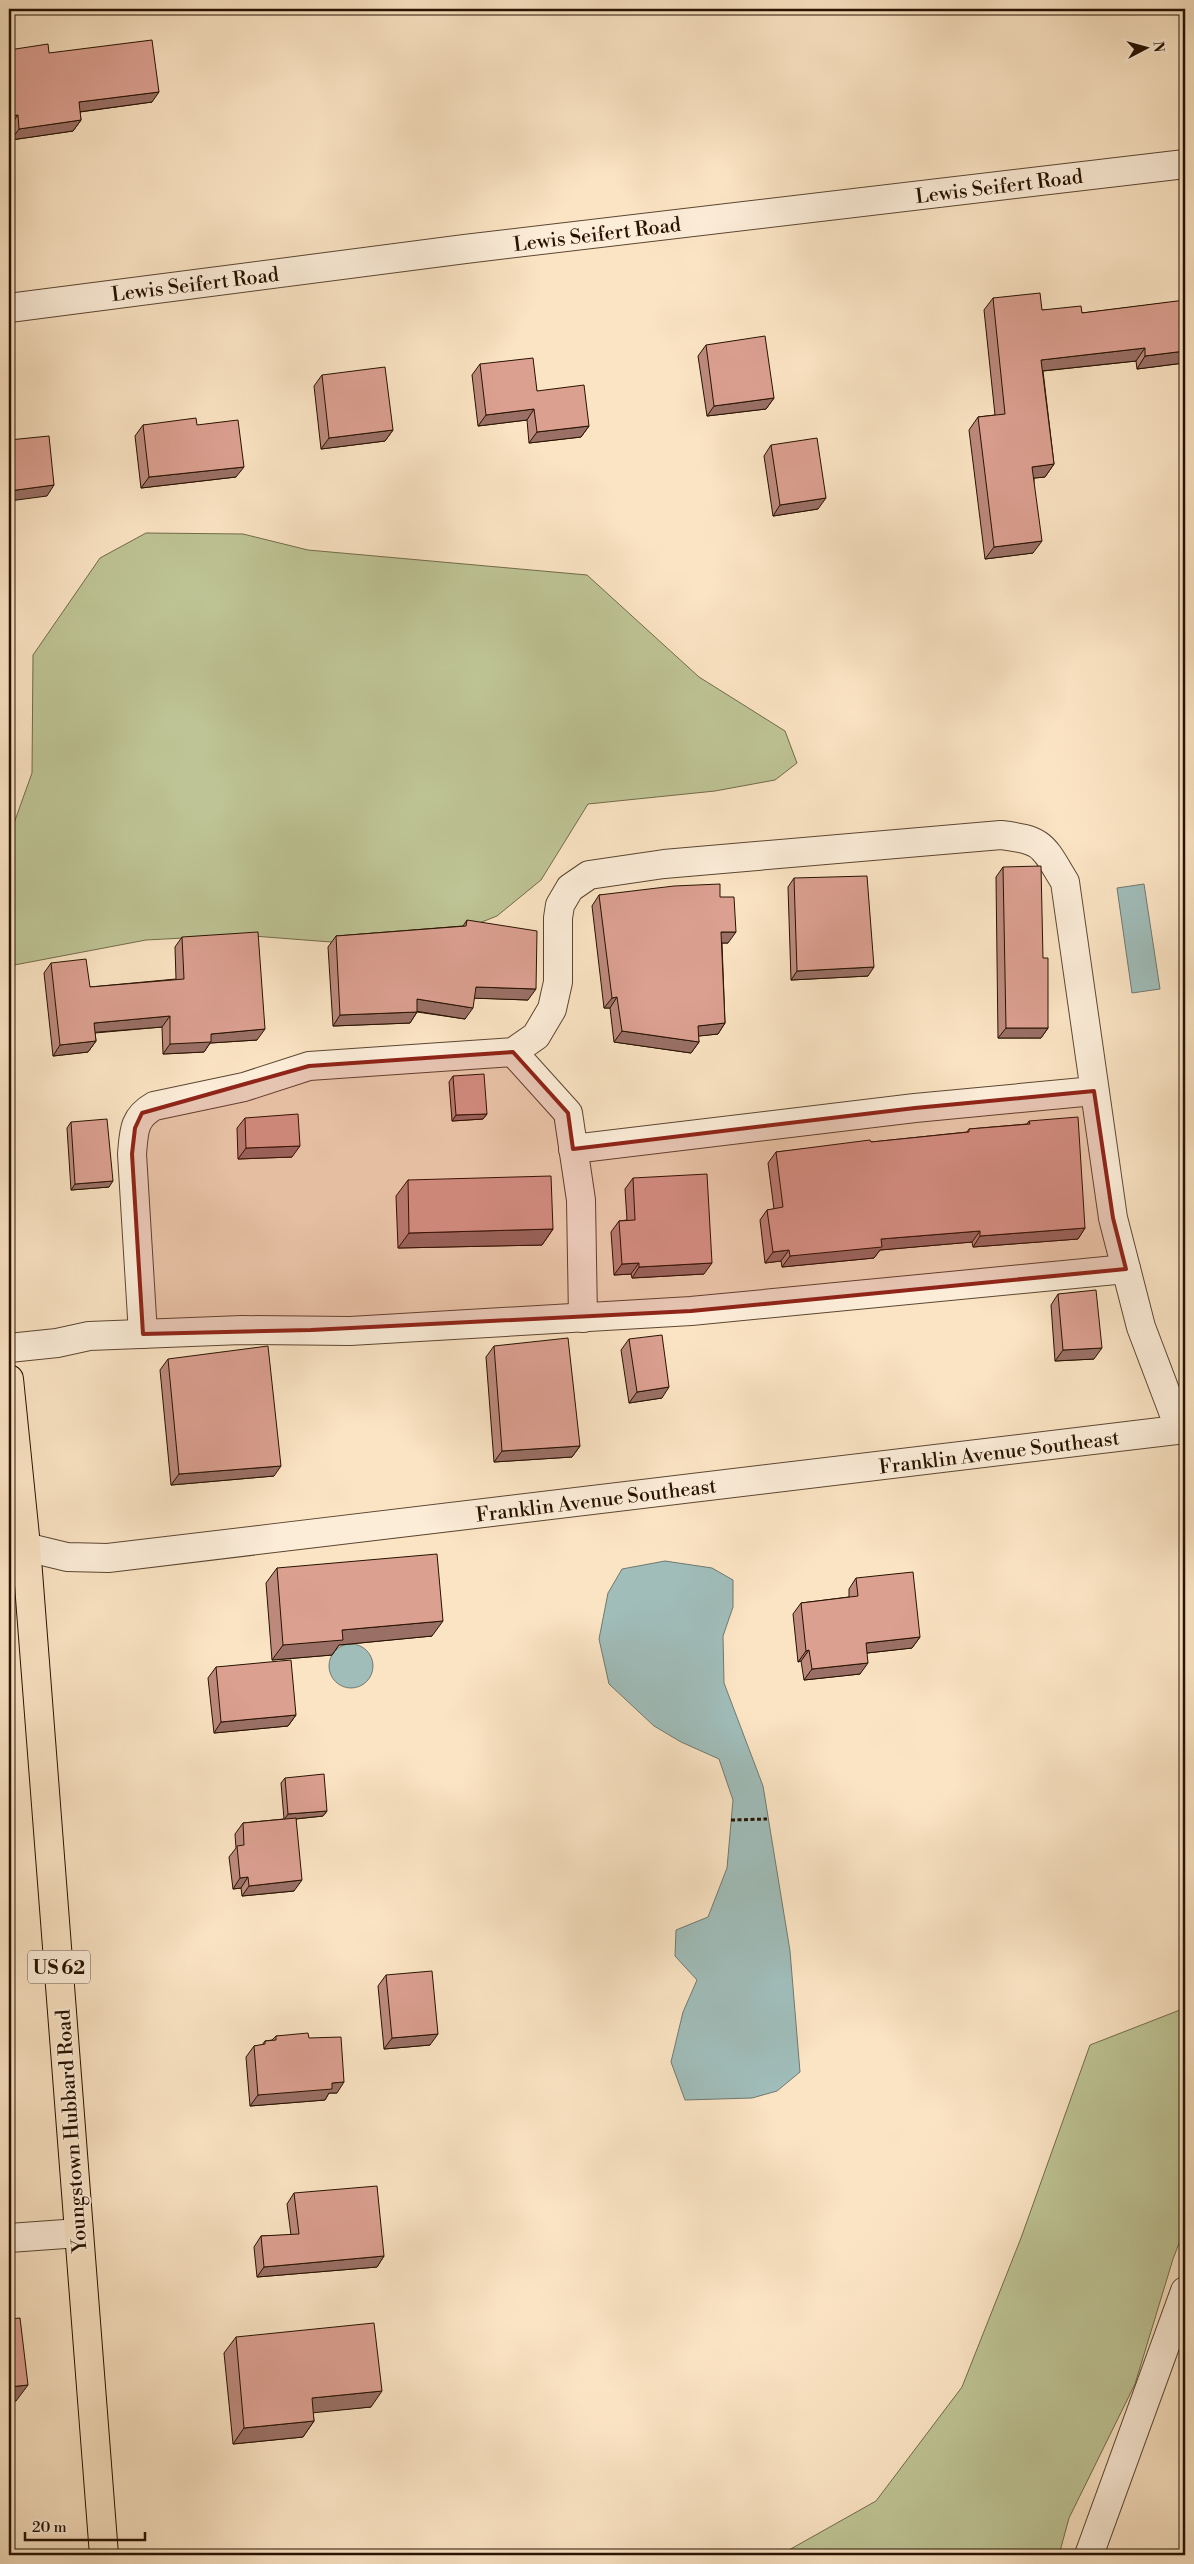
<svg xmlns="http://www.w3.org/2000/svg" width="1194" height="2564" viewBox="0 0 1194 2564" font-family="'Libre Bodoni',serif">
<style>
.green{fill:#bec495;stroke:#726b4a}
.water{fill:#a0bdba;stroke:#707970}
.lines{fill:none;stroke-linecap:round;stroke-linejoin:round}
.minor-casing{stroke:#5c4631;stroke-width:30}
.tertiary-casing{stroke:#5c4631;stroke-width:30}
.primary-casing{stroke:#271200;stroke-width:30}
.path{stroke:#271200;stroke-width:3;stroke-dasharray:4 2.5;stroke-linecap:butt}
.minor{stroke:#fcedd9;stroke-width:28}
.tertiary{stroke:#fcedd9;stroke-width:28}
.primary{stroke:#fbe4c4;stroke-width:28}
.wall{fill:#bd8a7d;stroke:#271200}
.shaded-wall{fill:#9a7066;stroke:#271200}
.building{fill:#dca091;stroke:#271200}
.marked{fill:#8f2418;fill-opacity:0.2;stroke:#8f2418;stroke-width:4;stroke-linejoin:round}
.labels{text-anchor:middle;stroke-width:4;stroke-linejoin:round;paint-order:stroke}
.shield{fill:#fcedd9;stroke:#675441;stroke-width:1}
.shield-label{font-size:19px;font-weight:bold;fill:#271200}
.street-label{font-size:20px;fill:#271200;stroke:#fcedd9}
</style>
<rect width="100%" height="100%" fill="#fbe4c4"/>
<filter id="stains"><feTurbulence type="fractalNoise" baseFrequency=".004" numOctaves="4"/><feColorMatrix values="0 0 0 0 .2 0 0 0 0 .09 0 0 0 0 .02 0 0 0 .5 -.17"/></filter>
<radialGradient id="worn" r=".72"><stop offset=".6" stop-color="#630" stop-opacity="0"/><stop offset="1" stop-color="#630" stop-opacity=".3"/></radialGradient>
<g class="green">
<path d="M 146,533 L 243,534 L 308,550 L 587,575 L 699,677 L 785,731 L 797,763 L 775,780 L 715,791 L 588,804 L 541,880 L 497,916 L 459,931 L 344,943 L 240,935 L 146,940 L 9,966 L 9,837 L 32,773 L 33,655 L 100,558 Z"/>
<path d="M 1185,2008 L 1185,2228 L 1173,2259 L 1135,2384 L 1069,2518 L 1059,2555 L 780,2555 L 876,2501 L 962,2387 L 1021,2238 L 1090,2045 Z"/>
</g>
<g class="water">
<path d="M 1144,884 L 1160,989 L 1132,993 L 1117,888 Z"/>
<path d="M 665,1561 L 712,1568 L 733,1580 L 733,1607 L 723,1636 L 724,1683 L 763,1786 L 790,1951 L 800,2072 L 777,2091 L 752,2098 L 685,2100 L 671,2062 L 683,2012 L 697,1980 L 675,1956 L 676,1930 L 708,1917 L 727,1868 L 733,1800 L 719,1759 L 681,1742 L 654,1726 L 609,1684 L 599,1639 L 608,1593 L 622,1569 Z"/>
<circle cx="351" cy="1666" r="22"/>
</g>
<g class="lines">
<defs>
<g id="minor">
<path d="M 513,1052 L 568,1113 L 581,1200 L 583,1318"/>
<path d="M 573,1149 L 915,1108 L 1094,1091"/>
<path d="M 143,1334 L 132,1154 C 134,1132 133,1118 154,1106 L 244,1087 L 309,1066 L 513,1052 L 536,1036 L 552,1009 L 558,982 L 558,918 L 560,905 L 570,888 L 589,875 L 664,864 L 1001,835 C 1044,840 1043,846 1065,882 L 1113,1218 L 1141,1327 L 1180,1430"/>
<path d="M 9,1348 L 57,1343 L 89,1336 L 242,1330 L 350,1331 L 691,1311 L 1126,1269"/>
<path d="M 9,1543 L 67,1557 L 108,1558 L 1185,1429"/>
<path d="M 9,2238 L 79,2233"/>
<path d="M 1089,2555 L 1185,2291"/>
</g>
<path id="tertiary" d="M 9,308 L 465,249 L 1185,164"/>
<path id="primary" d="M 9,1379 L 26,1546 L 104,2555"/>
</defs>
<use href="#minor" class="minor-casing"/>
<use href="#tertiary" class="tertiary-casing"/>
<use href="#primary" class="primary-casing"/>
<path class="path" d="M 731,1820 L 767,1819"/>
<use href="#minor" class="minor"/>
<use href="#tertiary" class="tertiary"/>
<use href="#primary" class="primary"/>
</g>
<g class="wall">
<path d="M 49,53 L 152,102 L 80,112 L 81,120 L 73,131 L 11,140 L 10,126 Z"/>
<path d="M 993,298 L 1042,310 L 1082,313 L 1182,301 L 1185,298 L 1185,375 L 1184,363 L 1137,369 L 1136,361 L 1043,371 L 1054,464 L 1045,477 L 1034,478 L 1033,553 L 985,559 L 969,430 L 978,417 L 995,415 L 984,310 Z"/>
<path d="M 706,345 L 774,398 L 766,409 L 707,416 L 698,356 Z"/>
<path d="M 480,364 L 537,391 L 589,426 L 581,437 L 529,443 L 527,420 L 478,426 L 472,375 Z"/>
<path d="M 322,375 L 393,430 L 385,441 L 321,449 L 314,386 Z"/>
<path d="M 143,425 L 197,425 L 236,477 L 141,488 L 135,436 Z"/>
<path d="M 771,445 L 818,509 L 773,516 L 764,456 Z"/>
<path d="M 1003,867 L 1048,1028 L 1041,1038 L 998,1038 L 996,877 Z"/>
<path d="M 794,878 L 868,976 L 791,980 L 788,887 Z"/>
<path d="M 599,895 L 720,897 L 728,943 L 722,943 L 725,1023 L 718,1034 L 698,1036 L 699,1042 L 691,1053 L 614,1042 L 610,1008 L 604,1008 L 592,906 Z"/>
<path d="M 467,920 L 528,1000 L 474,998 L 465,1019 L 417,1012 L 410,1023 L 333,1026 L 328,947 L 336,936 L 463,926 Z"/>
<path d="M 182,937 L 257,1040 L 210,1043 L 204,1052 L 163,1054 L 162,1027 L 95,1033 L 96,1041 L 88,1052 L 53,1056 L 44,973 L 51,963 L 90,987 L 176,979 L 175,947 Z"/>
<path d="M 453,1076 L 487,1114 L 483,1119 L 452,1121 L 449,1082 Z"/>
<path d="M 245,1118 L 292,1157 L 238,1159 L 237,1128 Z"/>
<path d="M 1029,1121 L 1085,1228 L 1078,1239 L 973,1247 L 972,1242 L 880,1250 L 874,1258 L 782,1267 L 781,1261 L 765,1263 L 760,1220 L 767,1210 L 774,1209 L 768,1163 L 776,1152 L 967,1132 L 969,1129 L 1027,1124 Z"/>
<path d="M 71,1122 L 109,1187 L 71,1190 L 67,1128 Z"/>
<path d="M 633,1178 L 704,1274 L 632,1278 L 631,1274 L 614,1275 L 611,1232 L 619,1221 L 627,1220 L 625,1189 Z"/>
<path d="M 408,1180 L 553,1229 L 542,1245 L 398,1248 L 396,1196 Z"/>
<path d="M 1058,1294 L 1094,1359 L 1055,1361 L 1051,1305 Z"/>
<path d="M 629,1339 L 662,1398 L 629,1403 L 621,1350 Z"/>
<path d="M 494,1346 L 580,1446 L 572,1457 L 494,1462 L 486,1357 Z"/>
<path d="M 168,1359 L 274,1476 L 171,1485 L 160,1370 Z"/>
<path d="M 277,1568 L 432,1636 L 339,1645 L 332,1655 L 272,1660 L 266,1583 Z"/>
<path d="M 856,1578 L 920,1637 L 912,1648 L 867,1653 L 860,1674 L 804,1680 L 801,1661 L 798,1662 L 793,1614 L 801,1603 L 849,1597 L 849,1589 Z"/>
<path d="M 216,1667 L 296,1715 L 288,1726 L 214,1733 L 208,1678 Z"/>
<path d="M 285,1778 L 327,1811 L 323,1816 L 296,1819 L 294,1891 L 242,1896 L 241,1888 L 233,1889 L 229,1857 L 236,1848 L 235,1834 L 243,1823 L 284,1819 L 281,1783 Z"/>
<path d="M 386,1975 L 430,2045 L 384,2049 L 378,1986 Z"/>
<path d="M 276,2036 L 309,2038 L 337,2093 L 329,2093 L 325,2100 L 250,2106 L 246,2057 L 254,2046 L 262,2045 L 265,2041 L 272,2040 Z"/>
<path d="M 294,2193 L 384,2256 L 377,2267 L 257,2277 L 254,2247 L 261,2236 L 291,2235 L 287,2204 Z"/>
<path d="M 236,2337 L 371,2407 L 313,2412 L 314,2421 L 303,2437 L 233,2444 L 224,2353 Z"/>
</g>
<g class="shaded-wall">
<path d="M 159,92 L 152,102 L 71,113 L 79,102 Z"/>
<path d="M 18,115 L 10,126 L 9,126 L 9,116 Z"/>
<path d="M 81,120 L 73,131 L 11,140 L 19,129 Z"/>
<path d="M 1145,348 L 1136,361 L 1032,372 L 1041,360 Z"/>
<path d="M 1185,351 L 1185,361 L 1184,363 L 1137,369 L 1145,356 Z"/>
<path d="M 774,398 L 766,409 L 707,416 L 714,406 Z"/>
<path d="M 534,409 L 527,420 L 478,426 L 486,415 Z"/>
<path d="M 589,426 L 581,437 L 529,443 L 537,432 Z"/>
<path d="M 393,430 L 385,441 L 321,449 L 329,438 Z"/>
<path d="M 1054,464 L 1045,477 L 1024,479 L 1032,467 Z"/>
<path d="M 244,467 L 236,477 L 141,488 L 149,477 Z"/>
<path d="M 54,485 L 47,496 L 9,501 L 9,491 Z"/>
<path d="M 826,498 L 818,509 L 773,516 L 780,505 Z"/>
<path d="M 1042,541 L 1033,553 L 985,559 L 994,547 Z"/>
<path d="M 721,932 L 736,932 L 728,943 L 714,943 Z"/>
<path d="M 874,967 L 868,976 L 791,980 L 797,971 Z"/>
<path d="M 476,987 L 536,989 L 528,1000 L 469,998 Z"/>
<path d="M 617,997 L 610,1008 L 604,1008 L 612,998 Z"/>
<path d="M 417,999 L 473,1008 L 465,1019 L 409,1010 Z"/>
<path d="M 417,1012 L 410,1023 L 333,1026 L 340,1015 Z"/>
<path d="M 170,1016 L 162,1027 L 86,1033 L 94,1023 Z"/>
<path d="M 725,1023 L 718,1034 L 690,1037 L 698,1026 Z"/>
<path d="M 1006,1028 L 1048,1028 L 1041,1038 L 998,1038 Z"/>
<path d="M 265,1029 L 257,1040 L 210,1043 L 204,1052 L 163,1054 L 170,1044 L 211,1034 Z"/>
<path d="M 622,1031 L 699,1042 L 691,1053 L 614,1042 Z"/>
<path d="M 96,1041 L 88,1052 L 53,1056 L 60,1045 Z"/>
<path d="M 487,1114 L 483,1119 L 452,1121 L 456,1115 Z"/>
<path d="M 300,1146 L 292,1157 L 238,1159 L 246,1148 Z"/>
<path d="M 113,1181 L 109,1187 L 71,1190 L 75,1184 Z"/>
<path d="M 1085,1228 L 1078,1239 L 973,1247 L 980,1236 Z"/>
<path d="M 553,1229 L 542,1245 L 398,1248 L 409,1233 Z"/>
<path d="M 980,1231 L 972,1242 L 880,1250 L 874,1258 L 782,1267 L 790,1256 L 881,1239 Z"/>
<path d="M 789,1250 L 781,1261 L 765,1263 L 773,1252 Z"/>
<path d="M 639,1263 L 631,1274 L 614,1275 L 622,1264 Z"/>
<path d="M 712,1263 L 704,1274 L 632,1278 L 639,1267 Z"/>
<path d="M 1102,1348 L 1094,1359 L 1055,1361 L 1063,1350 Z"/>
<path d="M 669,1387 L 662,1398 L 629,1403 L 637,1392 Z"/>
<path d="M 580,1446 L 572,1457 L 494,1462 L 502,1451 Z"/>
<path d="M 281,1466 L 274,1476 L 171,1485 L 179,1474 Z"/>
<path d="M 443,1621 L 432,1636 L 339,1645 L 332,1655 L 272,1660 L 283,1645 L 342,1630 Z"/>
<path d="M 920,1637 L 912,1648 L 858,1654 L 866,1643 Z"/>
<path d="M 809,1650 L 801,1661 L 798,1662 L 806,1651 Z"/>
<path d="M 868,1663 L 860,1674 L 804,1680 L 812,1669 Z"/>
<path d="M 296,1715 L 288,1726 L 214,1733 L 221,1722 Z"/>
<path d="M 327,1811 L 323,1816 L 284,1820 L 288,1814 Z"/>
<path d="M 248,1877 L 241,1888 L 233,1889 L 240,1878 Z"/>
<path d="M 302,1880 L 294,1891 L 242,1896 L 249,1886 Z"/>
<path d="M 438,2034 L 430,2045 L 384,2049 L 392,2038 Z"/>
<path d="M 344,2082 L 337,2093 L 329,2093 L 325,2100 L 250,2106 L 258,2095 L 332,2083 Z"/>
<path d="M 384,2256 L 377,2267 L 257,2277 L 264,2267 Z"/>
<path d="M 28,2385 L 16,2401 L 9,2402 L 9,2387 Z"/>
<path d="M 382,2391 L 371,2407 L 301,2414 L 312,2398 Z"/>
<path d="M 314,2421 L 303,2437 L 233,2444 L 244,2428 Z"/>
</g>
<g class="building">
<path d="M 152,40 L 159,92 L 79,102 L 81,120 L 19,129 L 18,115 L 9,116 L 9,50 L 48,44 L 49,53 Z"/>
<path d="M 1040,293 L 1042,310 L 1081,306 L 1082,313 L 1185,300 L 1184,298 L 1185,298 L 1185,351 L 1145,356 L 1145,348 L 1041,360 L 1054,464 L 1032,467 L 1042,541 L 994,547 L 978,417 L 1005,414 L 993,298 Z"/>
<path d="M 765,336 L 774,398 L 714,406 L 706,345 Z"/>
<path d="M 533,358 L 537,391 L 584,385 L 589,426 L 537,432 L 534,409 L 486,415 L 480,364 Z"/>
<path d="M 385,367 L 393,430 L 329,438 L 322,375 Z"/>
<path d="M 196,418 L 197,425 L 238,420 L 244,467 L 149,477 L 143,425 Z"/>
<path d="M 49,436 L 54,485 L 9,491 L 9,440 Z"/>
<path d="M 817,438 L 826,498 L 780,505 L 771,445 Z"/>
<path d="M 1041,866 L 1043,958 L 1048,958 L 1048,1028 L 1006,1028 L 1003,867 Z"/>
<path d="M 867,876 L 874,967 L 797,971 L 794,878 Z"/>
<path d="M 720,884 L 720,897 L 734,897 L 736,932 L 721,932 L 725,1023 L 698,1026 L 699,1042 L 622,1031 L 617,997 L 612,998 L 599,895 L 674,886 Z"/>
<path d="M 467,920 L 537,931 L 536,989 L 476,987 L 473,1008 L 417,999 L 417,1012 L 340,1015 L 336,936 L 466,926 Z"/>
<path d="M 258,932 L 265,1029 L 211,1034 L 211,1042 L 170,1044 L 170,1016 L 94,1023 L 96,1041 L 60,1045 L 51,963 L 86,959 L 90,987 L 184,979 L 182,937 Z"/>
<path d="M 484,1074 L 487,1114 L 456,1115 L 453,1076 Z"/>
<path d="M 298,1114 L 300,1146 L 246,1148 L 245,1118 Z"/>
<path d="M 1078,1117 L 1085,1228 L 980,1236 L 980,1231 L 881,1239 L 882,1247 L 790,1256 L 789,1250 L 773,1252 L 767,1210 L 783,1207 L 776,1152 L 870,1140 L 871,1142 L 969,1132 L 969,1129 L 1030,1124 L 1029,1121 Z"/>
<path d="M 107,1119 L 113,1181 L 75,1184 L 71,1122 Z"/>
<path d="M 707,1174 L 712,1263 L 639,1267 L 639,1263 L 622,1264 L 619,1221 L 635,1220 L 633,1178 Z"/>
<path d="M 551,1176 L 553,1229 L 409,1233 L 408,1180 Z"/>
<path d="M 1096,1290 L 1102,1348 L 1063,1350 L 1058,1294 Z"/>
<path d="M 662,1335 L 669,1387 L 637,1392 L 629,1339 Z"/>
<path d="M 568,1338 L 580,1446 L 502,1451 L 494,1346 Z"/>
<path d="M 268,1346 L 281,1466 L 179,1474 L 168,1359 Z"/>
<path d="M 437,1554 L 443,1621 L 342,1630 L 343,1640 L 283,1645 L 277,1568 Z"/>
<path d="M 913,1572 L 920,1637 L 866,1643 L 868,1663 L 812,1669 L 809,1650 L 806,1651 L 801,1603 L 858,1596 L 856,1578 Z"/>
<path d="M 291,1660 L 296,1715 L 221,1722 L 216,1667 Z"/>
<path d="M 324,1774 L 327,1811 L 288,1814 L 285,1778 Z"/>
<path d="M 296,1818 L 302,1880 L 249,1886 L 248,1877 L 240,1878 L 237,1846 L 244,1845 L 243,1823 Z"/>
<path d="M 432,1971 L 438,2034 L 392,2038 L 386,1975 Z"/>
<path d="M 308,2033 L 309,2038 L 341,2037 L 344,2082 L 332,2083 L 332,2089 L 258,2095 L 254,2046 L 265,2044 L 265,2041 L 276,2040 L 276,2036 Z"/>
<path d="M 377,2186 L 384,2256 L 264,2267 L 261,2236 L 299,2234 L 294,2193 Z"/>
<path d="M 20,2318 L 28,2385 L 9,2387 L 9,2319 Z"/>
<path d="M 374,2323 L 382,2391 L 312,2398 L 314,2421 L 244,2428 L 236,2337 Z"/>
</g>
<path class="marked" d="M 513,1052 L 568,1113 L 573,1149 L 915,1108 L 1094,1091 L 1113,1218 L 1126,1269 L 691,1311 L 311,1330 L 143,1334 L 132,1154 L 135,1128 L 142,1113 L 309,1066 Z"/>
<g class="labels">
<rect class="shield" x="28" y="1950.5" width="62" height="33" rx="4"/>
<g class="shield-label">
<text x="59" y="1974">US 62</text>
</g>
<g class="street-label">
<text transform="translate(999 186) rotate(-7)" y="7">Lewis Seifert Road</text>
<text transform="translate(597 234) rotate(-7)" y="7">Lewis Seifert Road</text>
<text transform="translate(195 284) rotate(-7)" y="7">Lewis Seifert Road</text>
<text transform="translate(999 1452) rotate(-7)" y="7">Franklin Avenue Southeast</text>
<text transform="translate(596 1500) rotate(-7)" y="7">Franklin Avenue Southeast</text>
<text transform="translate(71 2131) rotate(-94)" y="7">Youngstown Hubbard Road</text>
</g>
</g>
<rect width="1194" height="2564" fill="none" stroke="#fbe4c4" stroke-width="30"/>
<rect x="10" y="10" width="1174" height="2544" fill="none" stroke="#271200" stroke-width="2.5"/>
<rect x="15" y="15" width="1164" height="2534" fill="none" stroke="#271200"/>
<g transform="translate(1146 48) rotate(84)" stroke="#fcedd9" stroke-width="4" paint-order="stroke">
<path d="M0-4L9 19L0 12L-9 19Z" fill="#271200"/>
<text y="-8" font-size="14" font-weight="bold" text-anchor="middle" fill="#271200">N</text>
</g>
<path d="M25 2532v8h120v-8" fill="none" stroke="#271200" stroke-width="2.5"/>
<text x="32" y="2532" font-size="15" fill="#271200" stroke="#fcedd9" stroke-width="4" paint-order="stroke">20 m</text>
<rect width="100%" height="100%" filter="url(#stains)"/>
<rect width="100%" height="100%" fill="url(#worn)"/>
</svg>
